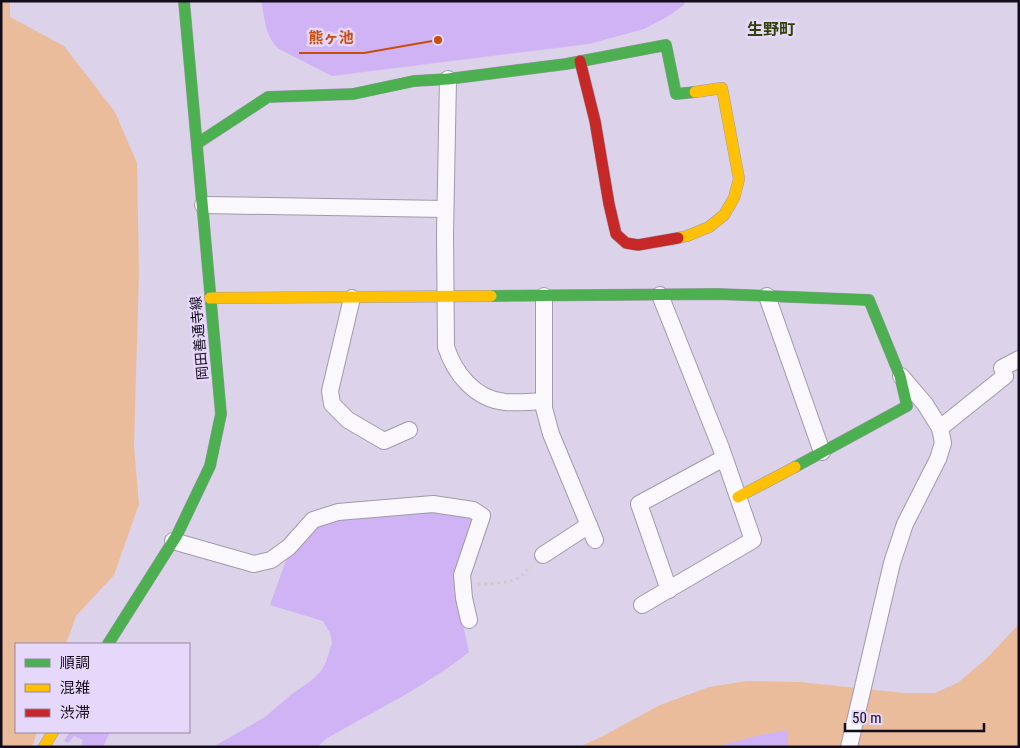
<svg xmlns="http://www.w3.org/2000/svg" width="1020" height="748" viewBox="0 0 1020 748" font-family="'Roboto Condensed','Noto Sans JP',sans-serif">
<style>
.green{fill:#eabc9c}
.water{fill:#d0b3f5}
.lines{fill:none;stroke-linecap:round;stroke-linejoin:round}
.street-casing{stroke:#a099ab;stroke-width:18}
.fast-casing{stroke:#a099ab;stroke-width:12}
.slow-casing{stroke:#a099ab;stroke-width:12}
.jam-casing{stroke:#a099ab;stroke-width:12}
.path{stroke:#cdcad0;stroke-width:3;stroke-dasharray:2.5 4;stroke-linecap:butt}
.street{stroke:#faf8fc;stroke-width:16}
.fast{stroke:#4caf50;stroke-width:11}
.slow{stroke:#ffc107;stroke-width:11}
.jam{stroke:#c62828;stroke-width:11}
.labels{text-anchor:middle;stroke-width:5;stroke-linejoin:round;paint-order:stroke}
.street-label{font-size:14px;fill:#130d1b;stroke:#e6d8fb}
.quarter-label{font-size:16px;font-weight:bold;fill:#314007;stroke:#e6d8fb}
.leader{fill:none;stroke:#c84e0e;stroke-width:2}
.callout-dot{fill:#c84e0e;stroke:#e6d8fb;stroke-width:2}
.callout-label{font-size:15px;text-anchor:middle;font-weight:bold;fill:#c84e0e;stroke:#e6d8fb;stroke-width:5;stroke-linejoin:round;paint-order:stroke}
</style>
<rect width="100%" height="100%" fill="#dcd3ea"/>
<g class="green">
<path d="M 1,1 L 10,1 L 10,17 L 64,46 L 115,112 L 137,163 L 139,273 L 134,446 L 139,504 L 114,575 L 76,616 L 66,644 L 16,644 L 16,732 L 37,732 L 32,747 L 1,747 Z"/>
<path d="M 1019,624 L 1019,747 L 579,747 L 601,737 L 660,705 L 709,687 L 747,681 L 800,682 L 904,693 L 935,693 L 959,682 L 987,658 Z"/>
</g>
<g class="water">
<path d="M 261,1 L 685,1 L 684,5 L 667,17 L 644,29 L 589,44 L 332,76 L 279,49 C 265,37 265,18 261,1 Z"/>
<path d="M 443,511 L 473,518 L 474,524 L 457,596 L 469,652 C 425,687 374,711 326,739 L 317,747 L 213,747 L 265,717 L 292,694 L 312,680 L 321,671 L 326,662 L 332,643 L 330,633 L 323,621 L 270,605 L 285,563 L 295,546 L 321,524 L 340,517 Z"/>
<path d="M 787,730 L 788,747 L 725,747 L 722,745 L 756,736 Z"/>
<path d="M 70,732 L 110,732 L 103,747 L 81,747 L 83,740 L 74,736 L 68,743 L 64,741 Z"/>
</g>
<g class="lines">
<defs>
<g id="street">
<path d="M 448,79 L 445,234 L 446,347 C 455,374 475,399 505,402 C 518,403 531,402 544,401"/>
<path d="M 203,205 L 445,209"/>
<path d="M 544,296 L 544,408 L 551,434 L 595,540"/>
<path d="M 767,296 L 822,452"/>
<path d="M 352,298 L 330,391 L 332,404 L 348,420 L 384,441 L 409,430"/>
<path d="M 940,428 L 1005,376 L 1002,368 L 1019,359"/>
<path d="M 173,541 L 254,564 L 271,560 L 289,547 L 313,520 L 338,512 L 433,504 L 473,510 L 482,516 L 462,575 L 464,598 L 469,620"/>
<path d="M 543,555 L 589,525"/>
<path d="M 669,590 L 639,504 L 724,458"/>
<path d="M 642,605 L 753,540 L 721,448 L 660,295"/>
<path d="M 849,747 L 892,563 L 905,524 L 938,459 L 943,443 L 940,428 L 925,404 L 901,376"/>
</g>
<g id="fast">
<path d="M 198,143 L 268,97 L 353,94 L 414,81 L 448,79 L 566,64 L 666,45 L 676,94 L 695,92"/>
<path d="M 491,296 L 718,294 L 869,300 L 900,376 L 907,406 L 795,467"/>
<path d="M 108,644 L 177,535 L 210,466 L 221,414 L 184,1"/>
</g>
<g id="slow">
<path d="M 678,238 L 687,236 L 709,227 L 724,215 L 734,198 L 739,179 L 722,88 L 695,92"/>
<path d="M 210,298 L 491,296"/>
<path d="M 738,497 L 795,467"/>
<path d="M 44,747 L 53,732"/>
</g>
<path id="jam" d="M 580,61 L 595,121 L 609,204 L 616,234 L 626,243 L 638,245 L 678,238"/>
</defs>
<use href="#street" class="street-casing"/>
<use href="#fast" class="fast-casing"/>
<use href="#slow" class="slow-casing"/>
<use href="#jam" class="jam-casing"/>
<path class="path" d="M 478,585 L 507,582 L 519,578 L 531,566"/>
<use href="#street" class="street"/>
<use href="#fast" class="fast"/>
<use href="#slow" class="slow"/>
<use href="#jam" class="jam"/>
</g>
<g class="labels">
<g class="street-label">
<text transform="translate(199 338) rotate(-95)" y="5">岡田善通寺線</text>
</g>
<g class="quarter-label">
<text x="771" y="35">生野町</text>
</g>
</g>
<path class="leader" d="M438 40L364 53H299"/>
<circle class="callout-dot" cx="438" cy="40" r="5"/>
<g class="callout-label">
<text x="331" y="43">熊ヶ池</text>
</g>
<rect width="1020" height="748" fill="none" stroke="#130d1b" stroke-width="5"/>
<rect x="15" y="643" width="175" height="90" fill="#e6d8fb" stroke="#9287a1"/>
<rect x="25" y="659" width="25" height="8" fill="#4caf50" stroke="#9287a1"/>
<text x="60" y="668" font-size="15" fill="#130d1b">順調</text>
<rect x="25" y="684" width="25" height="8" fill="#ffc107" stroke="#9287a1"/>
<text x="60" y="693" font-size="15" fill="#130d1b">混雑</text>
<rect x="25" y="709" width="25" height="8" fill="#c62828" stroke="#9287a1"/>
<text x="60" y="718" font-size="15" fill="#130d1b">渋滞</text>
<path d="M845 723v8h139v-8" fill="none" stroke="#130d1b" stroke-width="2.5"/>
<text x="852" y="723" font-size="15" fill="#130d1b" stroke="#e6d8fb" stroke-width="4" paint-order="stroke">50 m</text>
</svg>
